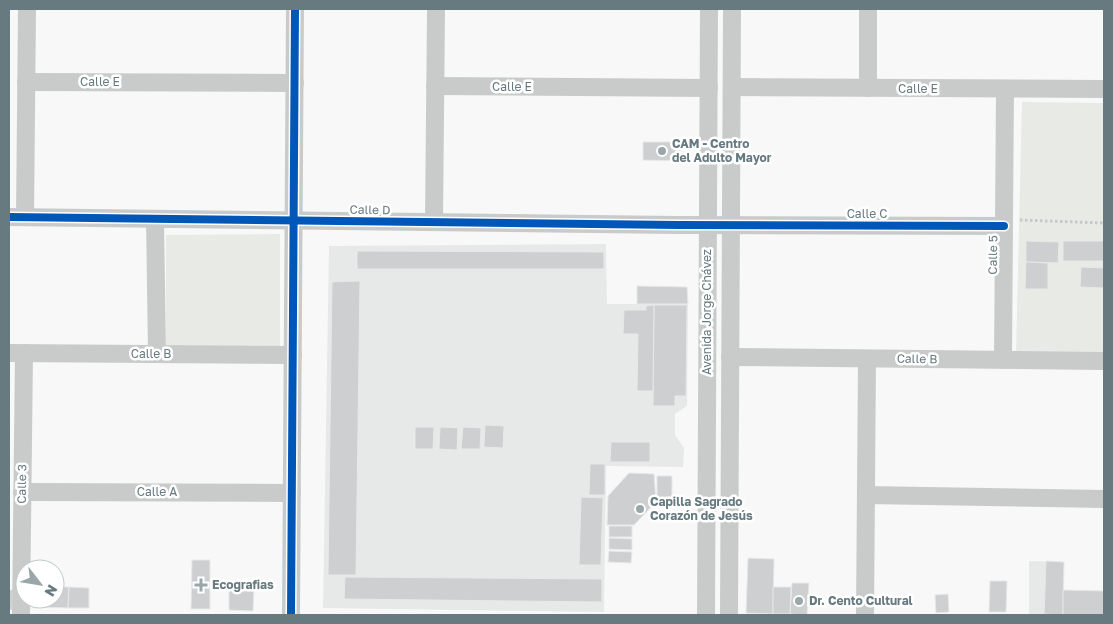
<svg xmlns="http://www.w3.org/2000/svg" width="1113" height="624" viewBox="0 0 1113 624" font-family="'Golos Text',sans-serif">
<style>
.built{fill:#e7e9e8}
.green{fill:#e8eae5}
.building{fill:#cdcfd0;stroke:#e8e8e8}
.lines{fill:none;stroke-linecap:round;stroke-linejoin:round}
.path{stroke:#c7c8c9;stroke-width:3;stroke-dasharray:2.5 2.5;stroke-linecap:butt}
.minor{stroke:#c9cbcb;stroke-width:18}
.cycleway-casing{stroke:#fff;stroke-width:11}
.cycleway{stroke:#0057b8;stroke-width:8}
.poi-dot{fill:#99a6aa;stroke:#fff;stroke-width:2}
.labels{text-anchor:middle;stroke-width:5;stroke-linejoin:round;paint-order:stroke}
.street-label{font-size:12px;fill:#667a80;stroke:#fff}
.poi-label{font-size:12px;font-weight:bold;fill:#667a80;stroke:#fff;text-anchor:start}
</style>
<rect width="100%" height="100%" fill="#f8f8f8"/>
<g class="built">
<path d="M 606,244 L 607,304 L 688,304 L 687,406 L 675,414 L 675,435 L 684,448 L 683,467 L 606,466 L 604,612 L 323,608 L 329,246 Z"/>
<path d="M 1029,561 L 1064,562 L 1063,615 L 1029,614 Z"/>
</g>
<g class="green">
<path d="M 1022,102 L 1104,103 L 1104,355 L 1016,354 Z"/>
<path d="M 280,234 L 280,349 L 166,350 L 166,235 Z"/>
</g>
<g class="building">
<path d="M 643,142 L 681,142 L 681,161 L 643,160 Z"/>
<path d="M 1026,241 L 1059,242 L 1058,263 L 1026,262 Z"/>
<rect x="1063" y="241" width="41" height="20"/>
<path d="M 357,251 L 604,252 L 604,269 L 357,269 Z"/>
<path d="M 1026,262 L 1048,263 L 1048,289 L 1025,289 Z"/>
<path d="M 1081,267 L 1104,268 L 1104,288 L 1080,287 Z"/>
<path d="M 360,281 L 356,575 L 328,575 L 332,282 Z"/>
<path d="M 637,286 L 687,287 L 688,304 L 637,304 Z"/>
<path d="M 654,305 L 687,305 L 686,396 L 675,396 L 675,406 L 653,406 Z"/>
<path d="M 654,305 L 653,391 L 637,391 L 638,334 L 623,334 L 624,310 L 646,310 L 646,306 Z"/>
<path d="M 485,425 L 504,426 L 503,448 L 484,447 Z"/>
<path d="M 415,427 L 434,427 L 433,449 L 415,449 Z"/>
<path d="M 440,427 L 458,428 L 457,450 L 439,449 Z"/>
<path d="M 463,427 L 481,428 L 480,449 L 461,449 Z"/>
<path d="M 611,442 L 650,442 L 650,462 L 610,462 Z"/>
<path d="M 590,464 L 605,464 L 605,495 L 589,495 Z"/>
<path d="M 629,473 L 654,474 L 656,502 L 634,525 L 607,525 L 608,496 Z"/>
<path d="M 657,476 L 672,476 L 672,501 L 657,502 Z"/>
<path d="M 581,497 L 603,498 L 601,565 L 579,565 Z"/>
<rect x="609" y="526" width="23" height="11"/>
<path d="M 609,538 L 632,539 L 632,550 L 609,549 Z"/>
<path d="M 609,551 L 632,552 L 631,563 L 608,562 Z"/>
<path d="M 748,558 L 774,559 L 773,614 L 746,613 Z"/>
<path d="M 192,560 L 210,560 L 210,609 L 191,609 Z"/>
<path d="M 1046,561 L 1064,562 L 1063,615 L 1044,614 Z"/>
<path d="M 345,577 L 602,579 L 602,602 L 344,599 Z"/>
<path d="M 990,581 L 1007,581 L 1006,612 L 989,612 Z"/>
<path d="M 792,583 L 809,583 L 807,615 L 790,614 Z"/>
<path d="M 55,587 L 69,587 L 68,608 L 39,607 L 39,599 L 55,599 Z"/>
<path d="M 69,587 L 89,588 L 89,608 L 68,608 Z"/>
<path d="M 773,587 L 791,587 L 790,614 L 773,614 Z"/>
<path d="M 229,588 L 254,589 L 253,611 L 229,610 Z"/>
<path d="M 9,590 L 13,590 L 12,610 L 9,610 Z"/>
<path d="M 1063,590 L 1104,591 L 1104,615 L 1063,615 Z"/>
<path d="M 948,594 L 949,612 L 936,613 L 935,595 Z"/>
</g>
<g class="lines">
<path class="path" d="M 1020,220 L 1104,223"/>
<g class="minor">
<path d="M 26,82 L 295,83"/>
<path d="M 435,86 L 709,88"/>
<path d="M 732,87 L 1104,89"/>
<path d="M 868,88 L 868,9"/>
<path d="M 9,217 L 678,225 L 1004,226"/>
<path d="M 25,217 L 27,9"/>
<path d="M 155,219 L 157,354"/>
<path d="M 434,222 L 436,9"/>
<path d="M 9,353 L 293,355"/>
<path d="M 730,357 L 1104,361"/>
<path d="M 1003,360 L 1005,89"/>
<path d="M 22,492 L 292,493"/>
<path d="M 866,495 L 1104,499"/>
<path d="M 21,615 L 24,353"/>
<path d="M 291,615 L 295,9"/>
<path d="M 706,615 L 709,9"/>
<path d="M 729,615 L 732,9"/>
<path d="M 865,615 L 867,359"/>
</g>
<defs>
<g id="cycleway">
<path d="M 9,217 L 678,225 L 1004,226"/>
<path d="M 291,615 L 295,9"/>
</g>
</defs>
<use href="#cycleway" class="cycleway-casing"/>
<use href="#cycleway" class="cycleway"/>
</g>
<g class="poi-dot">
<circle cx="662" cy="151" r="5"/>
<circle cx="640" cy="509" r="5"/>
<path d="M198.5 577.5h5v5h5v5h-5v5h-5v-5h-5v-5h5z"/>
<circle cx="799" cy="601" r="5"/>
</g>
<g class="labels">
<g class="street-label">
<text x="100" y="86">Calle E</text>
<text x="512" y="91">Calle E</text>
<text x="918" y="93">Calle E</text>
<text transform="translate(370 210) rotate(1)" y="4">Calle D</text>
<text x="867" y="218">Calle C</text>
<text transform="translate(993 255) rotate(-89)" y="4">Calle 5</text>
<text transform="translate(707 312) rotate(-90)" y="4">Avenida Jorge Chávez</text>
<text x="151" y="358">Calle B</text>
<text transform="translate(917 359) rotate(1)" y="4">Calle B</text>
<text transform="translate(22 484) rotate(-89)" y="4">Calle 3</text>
<text x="157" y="496">Calle A</text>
</g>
<g class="poi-label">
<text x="672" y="148">CAM - Centro<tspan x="672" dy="14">del Adulto Mayor</tspan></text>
<text x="650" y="506">Capilla Sagrado<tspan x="650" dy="14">Corazón de Jesús</tspan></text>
<text x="212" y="589">Ecografias</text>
<text x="809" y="605">Dr. Cento Cultural</text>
</g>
</g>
<rect width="1113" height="624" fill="none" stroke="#667a80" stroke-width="20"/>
<g transform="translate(40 584) rotate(121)"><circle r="24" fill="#ffffff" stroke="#c2cacc"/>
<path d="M0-4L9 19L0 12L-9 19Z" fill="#99a6aa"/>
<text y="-8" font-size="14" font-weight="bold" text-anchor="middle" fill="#667a80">N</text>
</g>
</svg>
